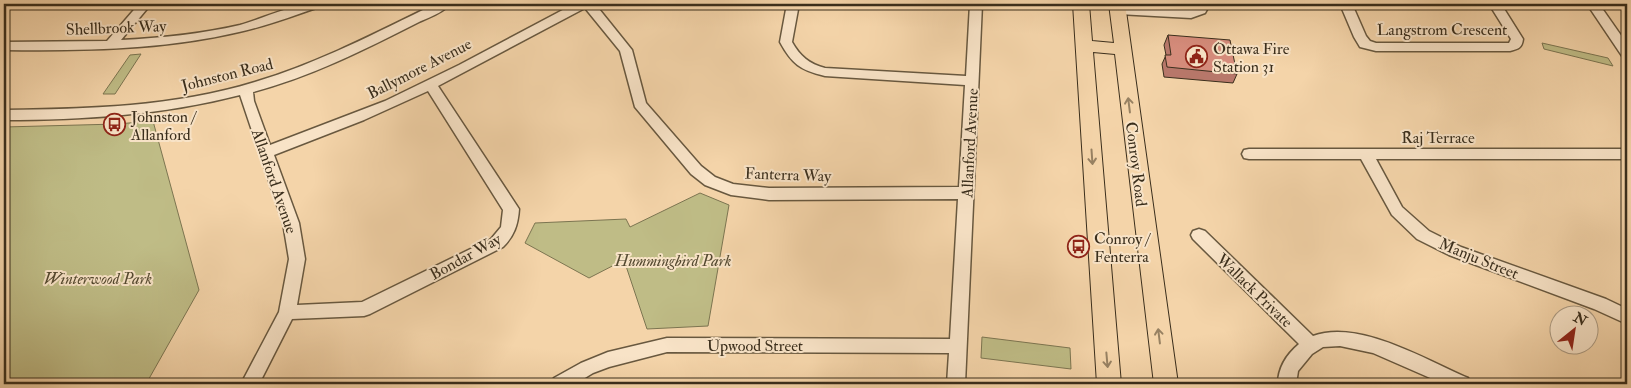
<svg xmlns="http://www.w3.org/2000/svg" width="1631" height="388" viewBox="0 0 1631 388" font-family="'IM FELL Double Pica',serif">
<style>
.green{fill:#bfbc86;stroke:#7c7551}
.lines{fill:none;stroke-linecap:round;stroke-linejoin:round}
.minor-casing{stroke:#68583f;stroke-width:3}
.major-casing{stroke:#3a2e1c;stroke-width:2}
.minor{fill:#f8e3c7;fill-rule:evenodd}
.major{fill:#f4d4a9;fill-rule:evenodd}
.wall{fill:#b8786b;stroke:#3a2e1c}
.building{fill:#d68c7c;stroke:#3a2e1c}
.oneway{stroke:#978162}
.labels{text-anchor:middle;stroke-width:4;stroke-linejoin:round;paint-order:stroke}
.street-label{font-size:16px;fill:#3a2e1c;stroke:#f8e3c7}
.poi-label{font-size:16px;fill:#3a2e1c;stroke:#f8e3c7;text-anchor:start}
.park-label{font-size:16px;font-style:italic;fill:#554a31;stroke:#f8e3c7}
</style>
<rect width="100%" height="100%" fill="#f4d4a9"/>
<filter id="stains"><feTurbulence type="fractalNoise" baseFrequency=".004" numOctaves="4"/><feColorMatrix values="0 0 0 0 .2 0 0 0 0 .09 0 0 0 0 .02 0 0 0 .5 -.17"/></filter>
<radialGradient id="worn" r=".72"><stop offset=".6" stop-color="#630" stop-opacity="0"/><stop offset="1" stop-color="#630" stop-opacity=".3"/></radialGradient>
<g class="green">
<path d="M 1542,43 L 1608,58 L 1613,66 L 1544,49 Z"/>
<path d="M 141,54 L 115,94 L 103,94 L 130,55 Z"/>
<path d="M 153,121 L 199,290 L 146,384 L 4,384 L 4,127 L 117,124 Z"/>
<path d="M 700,193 L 729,205 L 708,326 L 647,329 L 624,260 L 589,278 L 525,243 L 535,223 L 626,219 L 630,227 Z"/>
<path d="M 982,337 L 1070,348 L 1071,369 L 981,358 Z"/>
</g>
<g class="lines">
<defs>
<g id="minor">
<path d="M 139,4 L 151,4 L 121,40 C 161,38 201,34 240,25 C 265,18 296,2 321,4 L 319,7 C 293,16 267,26 239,32 C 162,50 83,51 4,50 L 4,42 L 107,41 Z"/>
<path d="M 435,4 L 450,4 C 443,13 427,18 417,23 C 364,50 310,77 253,92 L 254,101 L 270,145 L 385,101 L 459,65 L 574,4 L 595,4 L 632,50 L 646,103 L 701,166 L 715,177 L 733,184 L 769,188 L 959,187 L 965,85 L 825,76 C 800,70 792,64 780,42 L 787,4 L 799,4 L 792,42 C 800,56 809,64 825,68 L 966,76 L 970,4 L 982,4 L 965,384 L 947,384 L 949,353 L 667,352 L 609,367 L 593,373 L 575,384 L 551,384 L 554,378 L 581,363 L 608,352 L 667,338 L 950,339 L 958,199 L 769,200 L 731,195 L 705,185 L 691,174 L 635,107 L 620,51 L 585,8 L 438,86 L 519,209 C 518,225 514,236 503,247 L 370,314 L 364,316 L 292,319 L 259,384 L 241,384 L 279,312 L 289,259 L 283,223 L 240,95 C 163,115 83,120 4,120 L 4,110 C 88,109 174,107 255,82 C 318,63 376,33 435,4 ZM 428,91 L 503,210 L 501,227 L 491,239 L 362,302 L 297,305 L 305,259 L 299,223 L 274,155 L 364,120 Z"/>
<path d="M 1198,4 L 1210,4 L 1205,13 L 1191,18 L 1118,14 L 1112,10 L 1118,6 L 1190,10 L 1196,8 Z"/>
<path d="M 1340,4 L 1352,4 L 1366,36 L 1370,41 L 1376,43 L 1509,43 L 1511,39 L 1489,4 L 1501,4 L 1523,39 C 1522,48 1518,49 1510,51 L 1376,51 L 1360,47 L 1354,37 Z"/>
<path d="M 1587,4 L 1599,4 L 1627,44 L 1627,57 L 1622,56 Z"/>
<path d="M 1249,149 L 1627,149 L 1627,159 L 1376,159 L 1402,207 L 1429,231 L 1461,247 L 1606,299 L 1627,309 L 1627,324 L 1594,309 L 1449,255 L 1417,239 L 1392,215 L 1361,159 L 1249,159 L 1244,158 L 1242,154 L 1244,150 Z"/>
<path d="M 1199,229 L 1205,231 L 1313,336 C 1359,319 1426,360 1468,378 L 1471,384 L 1444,384 L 1373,353 L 1340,346 L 1323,347 L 1312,354 L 1298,371 L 1296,384 L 1278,384 C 1278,368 1287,354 1299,344 L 1193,239 L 1191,235 L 1193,231 Z"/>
</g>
<path id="major" d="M 1073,4 L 1089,4 L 1092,41 L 1114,43 L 1109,4 L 1125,4 L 1178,384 L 1154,384 L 1115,54 L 1093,52 L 1121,384 L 1097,384 Z"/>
</defs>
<use href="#minor" class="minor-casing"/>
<use href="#major" class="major-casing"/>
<use href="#minor" class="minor"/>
<use href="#major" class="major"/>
</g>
<path class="wall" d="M 1168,35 L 1237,74 L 1233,83 L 1164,77 L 1162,64 L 1166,55 L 1164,45 Z"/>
<path class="building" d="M 1168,35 L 1230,40 L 1237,74 L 1167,67 L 1165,55 L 1171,55 Z"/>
<defs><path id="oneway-shaft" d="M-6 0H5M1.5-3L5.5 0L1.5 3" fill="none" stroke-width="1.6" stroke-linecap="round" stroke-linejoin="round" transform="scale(1.25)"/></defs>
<g class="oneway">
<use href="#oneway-shaft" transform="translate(1129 105) rotate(-97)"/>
<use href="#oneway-shaft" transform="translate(1092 157) rotate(86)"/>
<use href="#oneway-shaft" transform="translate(1159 336) rotate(-97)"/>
<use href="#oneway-shaft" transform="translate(1107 360) rotate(85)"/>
</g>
<defs>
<symbol id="civic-ring" viewBox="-11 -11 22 22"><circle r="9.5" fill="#f8e3c7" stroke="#8f2418" stroke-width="1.5"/><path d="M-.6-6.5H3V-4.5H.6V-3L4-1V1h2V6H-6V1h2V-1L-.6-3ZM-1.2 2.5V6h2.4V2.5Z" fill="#8f2418"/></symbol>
<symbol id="bus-ring" viewBox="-11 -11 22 22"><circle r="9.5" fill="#f8e3c7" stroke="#8f2418" stroke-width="1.5"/><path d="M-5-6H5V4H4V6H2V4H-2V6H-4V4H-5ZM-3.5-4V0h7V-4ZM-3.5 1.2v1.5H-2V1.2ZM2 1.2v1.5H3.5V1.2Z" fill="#8f2418"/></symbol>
</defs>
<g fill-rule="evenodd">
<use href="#civic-ring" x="1184" y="44" width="25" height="25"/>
<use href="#bus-ring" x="102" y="112" width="25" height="25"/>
<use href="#bus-ring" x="1066" y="234" width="25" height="25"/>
</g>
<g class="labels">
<g class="street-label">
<text transform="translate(116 27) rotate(-2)" y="6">Shellbrook Way</text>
<text x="1442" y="35">Langstrom Crescent</text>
<text transform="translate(419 68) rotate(-27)" y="6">Ballymore Avenue</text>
<text transform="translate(227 74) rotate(-14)" y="6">Johnston Road</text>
<text x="1438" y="143">Raj Terrace</text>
<text transform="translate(969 143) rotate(-87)" y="6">Allanford Avenue</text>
<text transform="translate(1137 164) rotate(83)" y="6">Conroy Road</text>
<text transform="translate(788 174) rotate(2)" y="6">Fanterra Way</text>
<text transform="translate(275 181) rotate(71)" y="6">Allanford Avenue</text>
<text transform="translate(465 256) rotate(-29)" y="6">Bondar Way</text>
<text transform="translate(1479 258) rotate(22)" y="6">Manju Street</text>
<text transform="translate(1255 290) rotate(44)" y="6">Wallack Private</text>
<text x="755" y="351">Upwood Street</text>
</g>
<g class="poi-label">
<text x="1213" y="54">Ottawa Fire<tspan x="1213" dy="18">Station 31</tspan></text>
<text x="131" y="122">Johnston /<tspan x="131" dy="18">Allanford</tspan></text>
<text x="1094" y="244">Conroy /<tspan x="1094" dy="18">Fenterra</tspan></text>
</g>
<g class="park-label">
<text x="673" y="266">Hummingbird Park</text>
<text x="98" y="284">Winterwood Park</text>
</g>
</g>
<rect width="1631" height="388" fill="none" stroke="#f4d4a9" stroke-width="20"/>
<rect x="5" y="5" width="1621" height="378" fill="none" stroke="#3a2e1c" stroke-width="2.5"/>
<rect x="10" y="10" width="1611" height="368" fill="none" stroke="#3a2e1c"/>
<g transform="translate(1574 330) rotate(30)"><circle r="24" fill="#f8e3c7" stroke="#ac9b83"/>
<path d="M0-4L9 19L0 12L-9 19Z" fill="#8f2418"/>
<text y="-8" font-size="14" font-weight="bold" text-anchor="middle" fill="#3a2e1c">N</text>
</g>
<rect width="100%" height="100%" filter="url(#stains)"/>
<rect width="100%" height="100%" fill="url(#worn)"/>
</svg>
